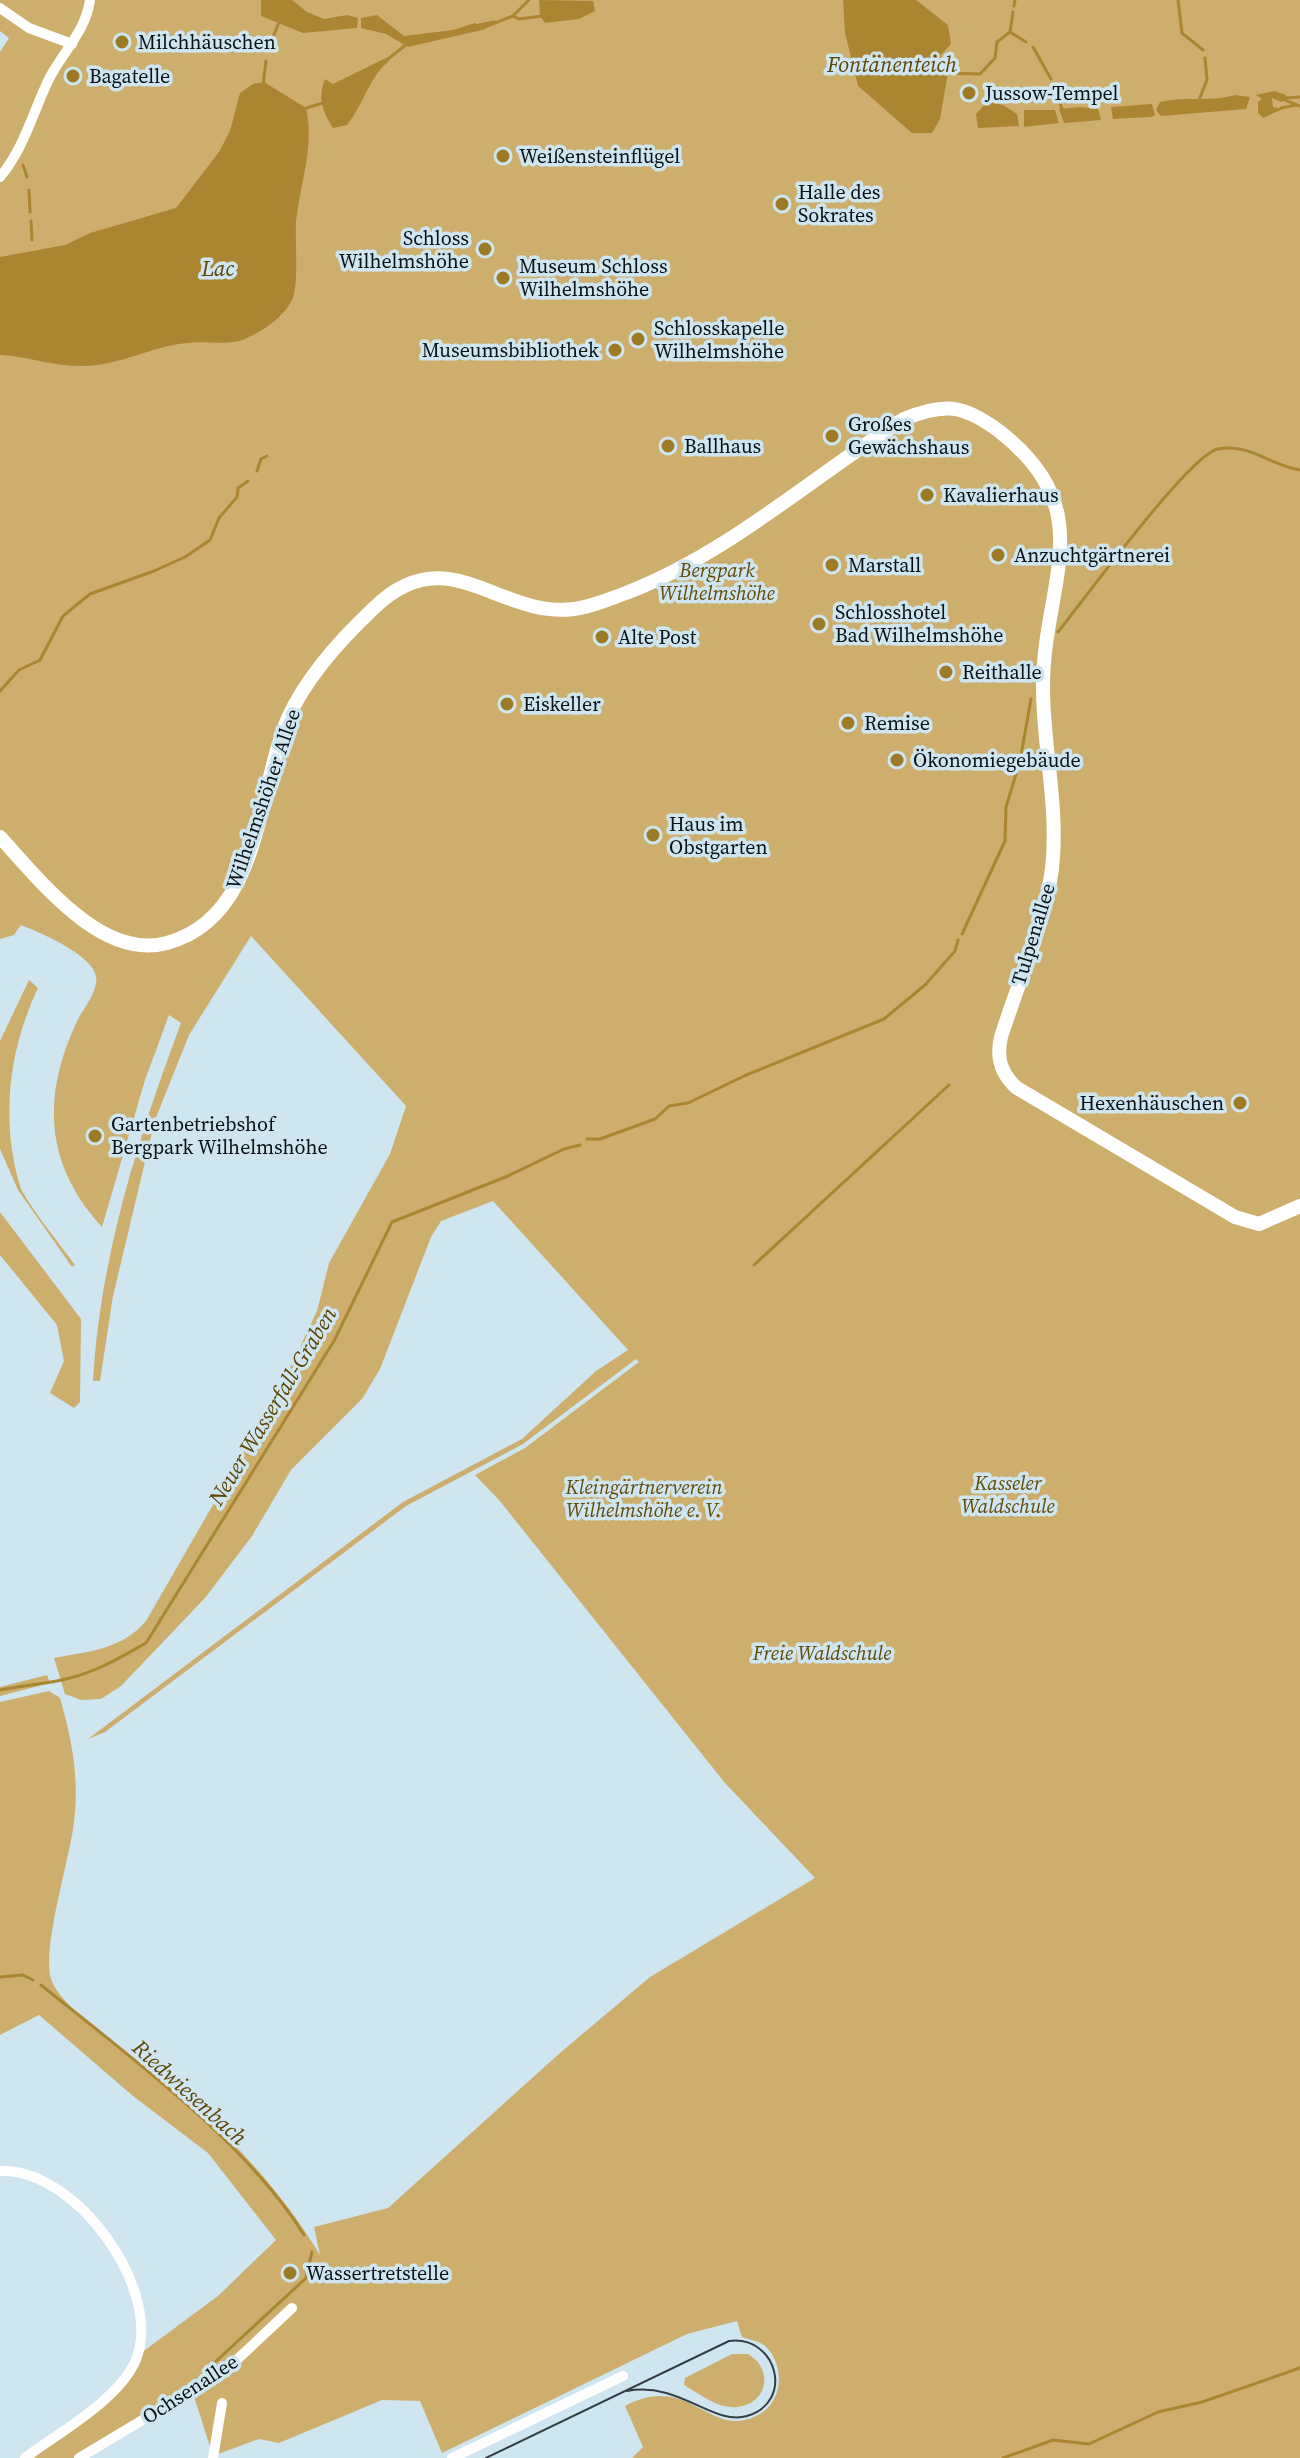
<svg xmlns="http://www.w3.org/2000/svg" width="1300" height="2458" viewBox="0 0 1300 2458" font-family="'Source Serif 4',serif">
<style>
.green{fill:#cdae6d}
.water{fill:#ab8632}
.lines{fill:none;stroke-linecap:round;stroke-linejoin:round}
.stream{stroke:#ab8632;stroke-width:3}
.street{stroke:#fff;stroke-width:10}
.secondary{stroke:#fff;stroke-width:14}
.tram{stroke:#333f44;stroke-width:2}
.poi-dot{fill:#9d7a25;stroke:#cfe6f1;stroke-width:3}
.labels{text-anchor:middle;stroke-width:7;stroke-linejoin:round;paint-order:stroke}
.poi-label{font-size:20px;fill:#091115;stroke:#cfe6f1;text-anchor:start}
.park-label{font-size:20px;font-style:italic;fill:#634905;stroke:#cfe6f1}
.street-label{font-size:20px;fill:#091115;stroke:#cfe6f1}
.water-label{font-size:22px;font-style:italic;fill:#5d4400;stroke:#cfe6f1}
</style>
<rect width="100%" height="100%" fill="#cfe6f1"/>
<g class="green">
<path d="M 0,0 L 1300,0 L 1300,2458 L 632,2458 L 643,2447 L 625,2406 C 689,2371 710,2441 758,2415 C 784,2402 785,2364 765,2346 C 759,2341 748,2339 742,2337 L 737,2321 L 687,2334 L 442,2453 L 420,2401 L 382,2400 L 279,2443 L 259,2439 L 213,2456 L 192,2390 L 75,2458 L 30,2458 L 122,2389 L 141,2353 L 218,2296 L 276,2240 L 208,2153 L 133,2096 L 39,2015 L 0,2035 L 0,1702 L 49,1691 L 60,1698 C 73,1743 80,1783 73,1829 C 68,1864 42,1949 51,1979 C 63,2015 168,2082 200,2111 C 247,2155 287,2200 320,2255 L 314,2227 L 388,2208 L 560,2053 L 650,1977 L 815,1878 L 725,1783 L 499,1500 L 475,1475 L 525,1448 L 639,1362 L 636,1359 L 523,1444 L 406,1506 L 105,1732 L 88,1739 L 403,1502 L 522,1439 L 596,1371 L 628,1350 L 493,1201 L 441,1221 L 431,1237 L 380,1369 L 362,1399 L 291,1470 L 252,1536 L 205,1598 L 121,1686 L 101,1699 L 81,1700 L 65,1694 L 54,1658 C 90,1651 121,1650 146,1621 L 281,1387 L 317,1311 L 329,1263 L 390,1154 L 406,1106 L 251,936 L 189,1035 L 155,1120 L 113,1296 L 100,1381 L 93,1381 C 100,1257 138,1138 181,1023 L 169,1015 L 145,1080 L 102,1227 C 44,1164 42,1096 77,1021 C 83,1009 99,990 96,976 C 91,954 41,933 21,925 L 14,935 L 0,939 L 0,52 L 9,38 L 0,31 Z"/>
<path d="M 29,980 L 38,988 C 8,1051 0,1123 21,1189 C 36,1216 57,1240 75,1265 L 72,1267 L 18,1190 L 0,1149 L 0,1041 Z"/>
<path d="M 0,1212 L 81,1319 L 80,1402 L 74,1408 L 50,1393 L 64,1361 L 57,1325 L 0,1255 Z"/>
<path d="M 47,1675 L 50,1683 L 0,1696 L 0,1687 Z"/>
<path d="M 732,2354 L 748,2354 C 774,2369 768,2404 737,2407 C 718,2409 700,2394 684,2385 L 685,2378 Z"/>
</g>
<g class="water">
<path d="M 261,0 L 292,0 L 307,12 L 324,19 L 347,15 L 358,18 L 357,28 L 303,33 L 261,16 Z"/>
<path d="M 539,0 L 593,1 L 595,11 L 579,19 L 545,23 L 540,16 Z"/>
<path d="M 843,0 L 916,0 L 948,25 L 951,44 L 940,56 L 949,67 L 940,119 L 932,133 L 912,133 L 858,86 L 845,33 Z"/>
<path d="M 377,15 L 404,36 L 453,30 L 475,23 L 486,29 L 408,47 L 386,34 L 361,28 L 361,18 Z"/>
<path d="M 388,57 L 390,60 C 368,78 364,104 347,125 L 333,128 C 323,112 317,98 325,79 L 333,84 Z"/>
<path d="M 264,82 L 306,108 C 315,146 300,183 296,222 C 295,241 299,286 292,300 C 282,319 264,330 247,338 C 229,347 205,340 186,343 C 149,347 117,367 79,366 C 52,366 27,356 0,355 L 0,257 L 65,245 L 90,233 L 176,208 L 219,152 L 230,131 L 240,93 L 253,84 Z"/>
<path d="M 1274,91 L 1286,95 L 1286,100 L 1281,102 L 1272,98 L 1273,107 L 1283,109 L 1263,118 L 1258,113 L 1258,102 L 1262,99 L 1256,95 Z"/>
<path d="M 1236,95 L 1250,97 L 1246,109 L 1161,116 L 1156,110 L 1160,102 C 1185,96 1212,102 1236,95 Z"/>
<path d="M 987,102 L 1003,105 L 1017,114 L 1019,126 L 978,128 L 976,114 Z"/>
<path d="M 1152,104 L 1155,115 L 1151,117 L 1113,119 L 1111,107 Z"/>
<path d="M 1080,107 L 1098,109 L 1101,120 L 1064,123 L 1059,109 Z"/>
<path d="M 1024,110 L 1055,110 L 1059,123 L 1024,127 Z"/>
</g>
<g class="lines">
<g class="stream">
<path d="M 1178,0 L 1182,33 L 1203,50"/>
<path d="M 1014,6 L 1015,0"/>
<path d="M 1013,12 L 1010,32 L 1026,42"/>
<path d="M 513,16 L 529,0"/>
<path d="M 475,26 L 494,22"/>
<path d="M 482,28 L 513,16 L 519,19 L 542,16"/>
<path d="M 271,42 L 280,20"/>
<path d="M 1033,47 L 1051,79"/>
<path d="M 388,59 L 407,44"/>
<path d="M 945,73 L 980,74 L 995,58 L 997,42 L 1010,32"/>
<path d="M 263,85 L 266,61"/>
<path d="M 1054,86 L 1063,112"/>
<path d="M 1284,98 L 1300,97"/>
<path d="M 1199,100 L 1207,80 L 1205,58"/>
<path d="M 1285,100 L 1300,106"/>
<path d="M 1281,108 L 1296,105"/>
<path d="M 303,109 L 323,103"/>
<path d="M 23,165 L 27,177"/>
<path d="M 29,190 L 30,212"/>
<path d="M 31,221 L 32,240"/>
<path d="M 257,471 L 261,459 L 267,456"/>
<path d="M 1058,632 C 1083,601 1190,454 1218,449 C 1250,443 1271,466 1300,470"/>
<path d="M 0,691 L 19,670 L 40,660 L 63,616 L 90,594 L 154,571 L 185,557 L 210,540 L 219,518 L 237,497 L 238,488 L 248,481"/>
<path d="M 962,934 L 1005,841 L 1006,807 L 1020,761 L 1031,699"/>
<path d="M 587,1139 L 600,1139 L 655,1119 L 669,1106 L 688,1103 L 744,1076 L 884,1019 L 925,985 L 955,951 L 958,940"/>
<path d="M 754,1265 L 949,1085"/>
<path d="M 0,1690 C 23,1685 48,1684 70,1678 C 98,1671 121,1657 146,1643 L 334,1341 L 392,1222 L 508,1176 L 564,1149 L 580,1145"/>
<path d="M 0,1977 L 23,1975 L 33,1980"/>
<path d="M 41,1985 C 125,2053 248,2143 304,2235"/>
<path d="M 212,2365 L 306,2278 L 312,2252"/>
<path d="M 1003,2458 L 1053,2440 L 1089,2444 L 1158,2412 L 1202,2402 L 1300,2368"/>
</g>
<g class="street">
<path d="M 0,8 L 29,28 L 72,44"/>
<path d="M 0,177 C 25,147 33,111 50,77 C 64,51 86,30 90,0"/>
<path d="M 0,2171 C 76,2167 166,2293 135,2362 C 117,2401 58,2433 25,2458"/>
<path d="M 79,2458 L 226,2370 L 292,2308"/>
<path d="M 213,2458 L 222,2403"/>
<path d="M 452,2458 L 623,2376"/>
</g>
<path class="secondary" d="M 0,837 C 39,879 101,961 167,943 C 262,917 256,793 288,718 C 306,678 342,638 374,608 C 448,536 499,619 574,609 C 592,607 609,599 626,593 C 729,553 812,477 904,419 C 945,402 964,405 999,431 C 1103,512 1043,582 1043,687 C 1043,748 1059,807 1052,869 C 1044,925 1018,983 1001,1037 C 996,1058 1001,1074 1017,1088 L 1235,1217 L 1259,1224 L 1300,1206"/>
<path class="tram" d="M 486,2458 L 729,2341 C 777,2335 795,2402 747,2416 C 713,2426 679,2381 627,2391"/>
</g>
<g class="poi-dot">
<circle cx="122" cy="42" r="8"/>
<circle cx="73" cy="76" r="8"/>
<circle cx="969" cy="93" r="8"/>
<circle cx="503" cy="156" r="8"/>
<circle cx="782" cy="204" r="8"/>
<circle cx="485" cy="249" r="8"/>
<circle cx="503" cy="278" r="8"/>
<circle cx="638" cy="339" r="8"/>
<circle cx="615" cy="350" r="8"/>
<circle cx="832" cy="436" r="8"/>
<circle cx="668" cy="446" r="8"/>
<circle cx="927" cy="495" r="8"/>
<circle cx="998" cy="555" r="8"/>
<circle cx="832" cy="565" r="8"/>
<circle cx="819" cy="624" r="8"/>
<circle cx="602" cy="637" r="8"/>
<circle cx="946" cy="672" r="8"/>
<circle cx="507" cy="704" r="8"/>
<circle cx="848" cy="723" r="8"/>
<circle cx="897" cy="760" r="8"/>
<circle cx="653" cy="835" r="8"/>
<circle cx="1240" cy="1103" r="8"/>
<circle cx="95" cy="1136" r="8"/>
<circle cx="290" cy="2273" r="8"/>
</g>
<g class="labels">
<g class="poi-label">
<text x="138" y="49">Milchhäuschen</text>
<text x="89" y="83">Bagatelle</text>
<text x="985" y="100">Jussow-Tempel</text>
<text x="519" y="163">Weißensteinflügel</text>
<text x="798" y="199">Halle des<tspan x="798" dy="23">Sokrates</tspan></text>
<text x="469" y="245" text-anchor="end">Schloss<tspan x="469" dy="23">Wilhelmshöhe</tspan></text>
<text x="519" y="273">Museum Schloss<tspan x="519" dy="23">Wilhelmshöhe</tspan></text>
<text x="654" y="335">Schlosskapelle<tspan x="654" dy="23">Wilhelmshöhe</tspan></text>
<text x="599" y="357" text-anchor="end">Museumsbibliothek</text>
<text x="848" y="431">Großes<tspan x="848" dy="23">Gewächshaus</tspan></text>
<text x="684" y="453">Ballhaus</text>
<text x="943" y="502">Kavalierhaus</text>
<text x="1014" y="562">Anzuchtgärtnerei</text>
<text x="848" y="572">Marstall</text>
<text x="835" y="619">Schlosshotel<tspan x="835" dy="23">Bad Wilhelmshöhe</tspan></text>
<text x="618" y="644">Alte Post</text>
<text x="962" y="679">Reithalle</text>
<text x="523" y="711">Eiskeller</text>
<text x="864" y="730">Remise</text>
<text x="913" y="767">Ökonomiegebäude</text>
<text x="669" y="831">Haus im<tspan x="669" dy="23">Obstgarten</tspan></text>
<text x="1224" y="1110" text-anchor="end">Hexenhäuschen</text>
<text x="111" y="1131">Gartenbetriebshof<tspan x="111" dy="23">Bergpark Wilhelmshöhe</tspan></text>
<text x="306" y="2280">Wassertretstelle</text>
</g>
<g class="park-label">
<text x="717" y="577">Bergpark<tspan x="717" dy="23">Wilhelmshöhe</tspan></text>
<text x="1008" y="1490">Kasseler<tspan x="1008" dy="23">Waldschule</tspan></text>
<text x="644" y="1494">Kleingärtnerverein<tspan x="644" dy="23">Wilhelmshöhe e. V.</tspan></text>
<text x="822" y="1660">Freie Waldschule</text>
</g>
<g class="street-label">
<text transform="translate(263 799) rotate(-71)" y="7">Wilhelmshöher Allee</text>
<text transform="translate(1033 934) rotate(-73)" y="7">Tulpenallee</text>
<text transform="translate(190 2389) rotate(-33)" y="7">Ochsenallee</text>
</g>
<g class="water-label">
<text x="892" y="72">Fontänenteich</text>
<text x="218" y="276">Lac</text>
<text transform="translate(272 1406) rotate(-59)" y="8">Neuer Wasserfall-Graben</text>
<text transform="translate(190 2092) rotate(42)" y="8">Riedwiesenbach</text>
</g>
</g>
</svg>
